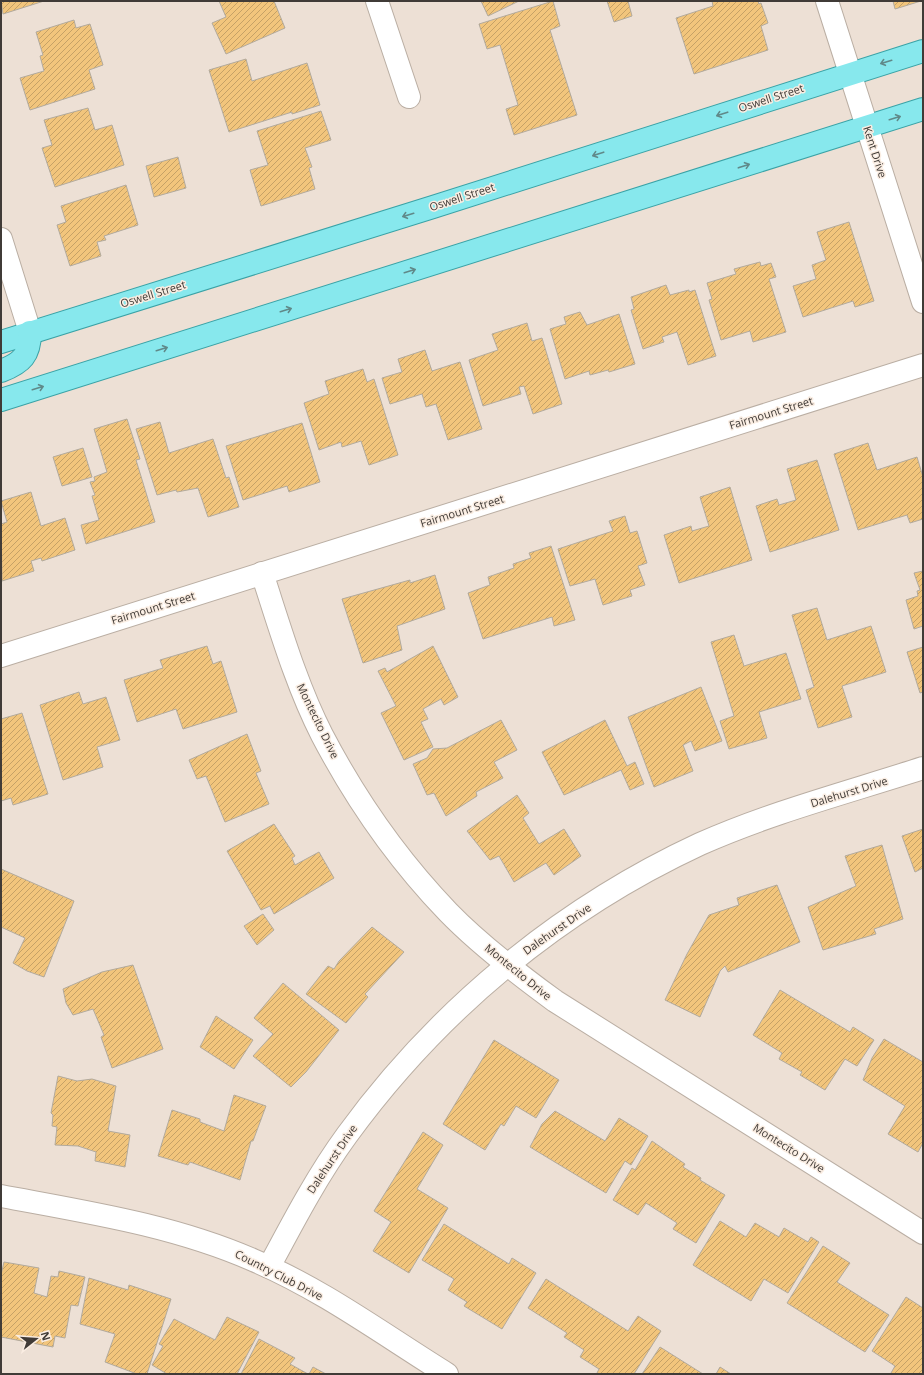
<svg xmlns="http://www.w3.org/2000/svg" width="924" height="1375" viewBox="0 0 924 1375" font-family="'Open Sans',sans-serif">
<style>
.building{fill:url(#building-hatch);stroke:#b2aa9d}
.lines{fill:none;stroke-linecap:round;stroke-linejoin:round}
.minor-casing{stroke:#baaea3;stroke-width:24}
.major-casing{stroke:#3aa2a6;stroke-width:24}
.minor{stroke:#fff;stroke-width:22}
.major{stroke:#87e8ed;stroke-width:22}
.oneway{stroke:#608989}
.labels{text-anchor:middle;stroke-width:3;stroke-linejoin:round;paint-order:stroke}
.street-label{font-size:11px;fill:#403b37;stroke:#faede2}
</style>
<defs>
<pattern id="building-hatch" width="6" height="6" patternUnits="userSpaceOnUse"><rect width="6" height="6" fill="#f2c57c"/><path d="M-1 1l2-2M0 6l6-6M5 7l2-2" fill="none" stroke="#c5a166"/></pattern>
</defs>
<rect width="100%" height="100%" fill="#ede0d5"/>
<g class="building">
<path d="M 1,1 L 44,1 L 3,14 Z"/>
<path d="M 219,1 L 274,1 L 285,28 L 226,54 L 212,23 L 226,17 Z"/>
<path d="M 481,1 L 519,1 L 488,16 Z"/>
<path d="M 553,1 L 560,26 L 550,30 L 577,115 L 514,135 L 506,109 L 518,105 L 500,45 L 487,49 L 479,24 Z"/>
<path d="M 607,1 L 628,1 L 632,16 L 614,22 Z"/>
<path d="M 712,1 L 758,1 L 759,4 L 761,3 L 768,23 L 761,26 L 768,50 L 694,74 L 676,18 L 713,6 Z"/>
<path d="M 893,1 L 921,1 L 895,9 Z"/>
<path d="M 74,20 L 76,28 L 90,24 L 103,65 L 89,70 L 95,89 L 30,110 L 20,78 L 44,71 L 40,56 L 43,55 L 36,32 Z"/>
<path d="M 246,59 L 252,81 L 307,63 L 320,105 L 292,114 L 292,112 L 229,132 L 209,70 Z"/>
<path d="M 88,108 L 95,130 L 112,125 L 124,165 L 55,187 L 42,148 L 52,145 L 44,120 Z"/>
<path d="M 321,111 L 331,140 L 305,148 L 312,167 L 309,168 L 315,189 L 261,206 L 250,170 L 268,165 L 257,131 Z"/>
<path d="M 178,157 L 186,188 L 154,197 L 146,166 Z"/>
<path d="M 126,185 L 138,225 L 104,236 L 106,240 L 97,242 L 101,256 L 70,266 L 57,225 L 66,222 L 61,206 Z"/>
<path d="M 849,222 L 874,301 L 855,307 L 853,301 L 803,317 L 793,286 L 816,279 L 812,265 L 826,260 L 817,232 Z"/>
<path d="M 760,262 L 761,266 L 771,263 L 776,277 L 769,279 L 786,332 L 753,342 L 750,331 L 721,340 L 709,300 L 712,299 L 707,283 L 736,274 L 734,269 Z"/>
<path d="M 666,285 L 670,295 L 689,290 L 689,292 L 695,290 L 716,356 L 688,365 L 677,332 L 662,337 L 664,342 L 643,349 L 631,310 L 634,309 L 631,297 Z"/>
<path d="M 580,312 L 587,325 L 619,314 L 635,364 L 609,372 L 608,370 L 590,375 L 589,371 L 565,379 L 550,329 L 566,324 L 564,317 Z"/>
<path d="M 527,323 L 532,341 L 542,338 L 562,404 L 533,414 L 524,386 L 519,387 L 521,394 L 483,406 L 469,360 L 498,350 L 492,334 Z"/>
<path d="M 425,350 L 432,371 L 460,362 L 482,429 L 448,440 L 436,404 L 426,407 L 422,394 L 390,404 L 382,378 L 402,372 L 398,359 Z"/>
<path d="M 363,369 L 367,382 L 374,379 L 398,455 L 369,465 L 361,441 L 342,447 L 341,442 L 319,450 L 304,403 L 329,394 L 325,381 Z"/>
<path d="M 127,419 L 140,459 L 136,460 L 155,522 L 86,544 L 81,525 L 99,520 L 92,496 L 95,495 L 90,482 L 95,481 L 94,477 L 107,472 L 94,429 Z"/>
<path d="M 160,422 L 169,453 L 213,439 L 226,478 L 229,477 L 239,507 L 208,517 L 198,488 L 177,492 L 176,490 L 157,495 L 136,429 Z"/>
<path d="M 302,423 L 320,482 L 289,492 L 287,486 L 243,500 L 226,446 Z"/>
<path d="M 868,443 L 877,470 L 917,457 L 923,477 L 923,519 L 910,523 L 907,515 L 858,530 L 834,454 Z"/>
<path d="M 83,448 L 92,477 L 62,486 L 53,457 Z"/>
<path d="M 817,460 L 839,530 L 770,552 L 756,506 L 777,499 L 779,505 L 796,500 L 787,469 Z"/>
<path d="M 730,487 L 752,560 L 679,583 L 664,535 L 691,526 L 692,531 L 709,526 L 700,497 Z"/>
<path d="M 31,492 L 41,526 L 65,518 L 75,550 L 42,561 L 41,558 L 31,561 L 34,571 L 2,581 L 1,524 L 7,522 L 1,501 Z"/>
<path d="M 625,516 L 630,533 L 637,531 L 647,563 L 638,566 L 645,585 L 630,590 L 632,596 L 603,605 L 595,579 L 570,586 L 558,549 L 613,531 L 609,521 Z"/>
<path d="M 551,546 L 575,620 L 554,626 L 552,617 L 483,639 L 468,593 L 490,585 L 488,577 L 514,568 L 513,564 L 531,558 L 529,553 Z"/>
<path d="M 923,571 L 923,626 L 914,629 L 906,600 L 918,596 L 917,591 L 920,590 L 914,573 Z"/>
<path d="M 435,575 L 445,609 L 397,626 L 402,650 L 363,663 L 342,599 L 410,580 L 410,583 Z"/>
<path d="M 817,608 L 827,640 L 871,626 L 886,672 L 842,686 L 852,717 L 818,728 L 806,690 L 814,687 L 792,615 Z"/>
<path d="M 734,635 L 744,666 L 786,653 L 801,699 L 759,712 L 767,738 L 729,749 L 720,721 L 734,716 L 711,642 Z"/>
<path d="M 207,646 L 213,664 L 221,661 L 237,712 L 183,729 L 176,709 L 137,722 L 124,680 L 163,668 L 160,660 Z"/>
<path d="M 433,646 L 458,697 L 444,705 L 441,699 L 423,709 L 428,719 L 421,722 L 433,747 L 404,760 L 381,713 L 396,706 L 378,671 L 385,668 L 387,672 Z"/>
<path d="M 923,647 L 923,692 L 920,693 L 907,652 Z"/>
<path d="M 701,687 L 722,741 L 695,751 L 691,741 L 683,745 L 693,771 L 654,787 L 628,717 Z"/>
<path d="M 79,692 L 83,704 L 106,697 L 120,740 L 97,747 L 103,767 L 63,780 L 40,705 Z"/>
<path d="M 22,713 L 48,794 L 13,805 L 11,798 L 1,801 L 1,719 Z"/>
<path d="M 501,720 L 517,750 L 494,762 L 503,778 L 476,792 L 477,796 L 446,816 L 434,793 L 427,795 L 413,764 L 427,758 L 433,749 L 447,748 Z"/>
<path d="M 605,720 L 627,766 L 635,762 L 644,784 L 630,790 L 621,770 L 564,795 L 542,752 Z"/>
<path d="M 247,734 L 261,771 L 256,773 L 269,804 L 225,822 L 206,776 L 197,779 L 189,760 Z"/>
<path d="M 517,795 L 529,813 L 523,818 L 539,844 L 564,829 L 581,856 L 554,875 L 546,863 L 514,882 L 499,856 L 490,860 L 467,831 Z"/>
<path d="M 274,824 L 295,856 L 292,858 L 295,865 L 319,852 L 334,878 L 274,914 L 270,906 L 261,910 L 227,851 Z"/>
<path d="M 923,829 L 923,868 L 915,872 L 902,836 Z"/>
<path d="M 882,845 L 903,919 L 874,929 L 876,934 L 823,950 L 808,907 L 856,886 L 845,856 Z"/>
<path d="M 1,869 L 74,901 L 44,977 L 27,971 L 13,963 L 25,938 L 1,927 Z"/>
<path d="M 777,885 L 800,942 L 728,972 L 725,966 L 720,971 L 700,1017 L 665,1000 L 687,954 L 709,915 L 739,905 L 737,898 Z"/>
<path d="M 263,914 L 274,930 L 257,945 L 244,926 Z"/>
<path d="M 372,927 L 404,952 L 365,994 L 368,997 L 346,1023 L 306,994 L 328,966 L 334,969 L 339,961 Z"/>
<path d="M 133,965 L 163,1049 L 112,1068 L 101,1037 L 104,1035 L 93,1009 L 73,1015 L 66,1003 L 63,989 L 102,972 Z"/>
<path d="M 283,983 L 339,1030 L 306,1072 L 291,1087 L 253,1056 L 273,1034 L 254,1018 Z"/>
<path d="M 780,990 L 850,1032 L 853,1027 L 874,1040 L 857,1066 L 845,1059 L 825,1090 L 800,1075 L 802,1072 L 779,1059 L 782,1053 L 753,1035 Z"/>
<path d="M 216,1016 L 253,1040 L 234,1069 L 200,1047 Z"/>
<path d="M 884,1039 L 923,1062 L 923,1143 L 918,1152 L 888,1134 L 905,1106 L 863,1080 L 872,1058 Z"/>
<path d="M 494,1040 L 559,1080 L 536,1118 L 516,1106 L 504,1126 L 501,1124 L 485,1150 L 443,1124 Z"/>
<path d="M 58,1076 L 77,1081 L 92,1079 L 116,1086 L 108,1131 L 130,1135 L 125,1167 L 95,1161 L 96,1152 L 78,1146 L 55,1145 L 57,1127 L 52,1126 L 53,1115 L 51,1113 Z"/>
<path d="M 234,1095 L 266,1106 L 253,1141 L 251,1141 L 240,1180 L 190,1162 L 188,1165 L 158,1156 L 172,1110 L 200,1119 L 200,1122 L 224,1131 Z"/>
<path d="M 555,1111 L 605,1141 L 619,1118 L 648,1136 L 631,1165 L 625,1161 L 606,1193 L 530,1147 L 542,1124 Z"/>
<path d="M 423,1132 L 443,1145 L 417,1189 L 448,1208 L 409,1273 L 373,1251 L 391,1222 L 374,1211 Z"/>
<path d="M 652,1141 L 685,1164 L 683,1167 L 701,1178 L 700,1180 L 725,1195 L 696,1243 L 673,1229 L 677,1223 L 646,1203 L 638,1215 L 613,1200 L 632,1168 L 635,1170 Z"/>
<path d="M 720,1221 L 746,1237 L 755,1223 L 779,1237 L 784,1228 L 808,1242 L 811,1237 L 819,1242 L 788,1293 L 764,1279 L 751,1301 L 693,1265 Z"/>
<path d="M 444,1224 L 509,1264 L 512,1258 L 536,1273 L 502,1329 L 464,1306 L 467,1302 L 448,1290 L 454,1279 L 422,1260 Z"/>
<path d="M 823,1246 L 850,1263 L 837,1282 L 889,1315 L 865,1352 L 787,1303 Z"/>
<path d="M 4,1262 L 39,1268 L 34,1293 L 47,1297 L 51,1276 L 58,1277 L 59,1271 L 85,1277 L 78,1306 L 71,1305 L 65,1338 L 55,1336 L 53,1347 L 1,1337 L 1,1275 Z"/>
<path d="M 89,1278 L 128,1290 L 129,1285 L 171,1299 L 147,1374 L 137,1374 L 105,1362 L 115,1334 L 80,1324 Z"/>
<path d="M 546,1279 L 628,1331 L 638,1316 L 661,1331 L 634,1374 L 599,1374 L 597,1373 L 599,1369 L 580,1357 L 584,1350 L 564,1337 L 567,1333 L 528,1308 Z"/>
<path d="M 906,1297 L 923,1308 L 923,1374 L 893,1374 L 891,1373 L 895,1366 L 872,1351 Z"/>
<path d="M 227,1317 L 259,1332 L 237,1374 L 167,1374 L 152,1365 L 163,1346 L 159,1344 L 174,1319 L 215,1340 Z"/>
<path d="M 259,1339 L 295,1358 L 290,1364 L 308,1374 L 241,1374 Z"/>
<path d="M 660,1347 L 703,1374 L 642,1374 Z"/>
<path d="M 313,1367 L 326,1374 L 309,1374 Z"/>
<path d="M 720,1367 L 731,1374 L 716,1374 Z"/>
</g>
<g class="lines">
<defs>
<g id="minor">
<path d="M 377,1 L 409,97"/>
<path d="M 827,1 L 923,302"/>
<path d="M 1,239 L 30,332"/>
<path d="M 262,573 C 280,628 296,684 322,735 C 356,800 398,860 448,912 C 480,945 518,974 555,1001 L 923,1233"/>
<path d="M 1,656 L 923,365"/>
<path d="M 1,1196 C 86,1212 173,1225 253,1260 C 322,1289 384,1335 447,1374"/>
<path d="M 269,1267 C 293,1222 317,1176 347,1135 C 438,1010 560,909 700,844 C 772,812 849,792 923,768"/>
</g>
<g id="major">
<path d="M 1,342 L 433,207 L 923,51"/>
<path d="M 1,371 C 22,363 30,355 30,332"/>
<path d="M 1,400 L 923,109"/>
</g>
</defs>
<use href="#minor" class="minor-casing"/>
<use href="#major" class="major-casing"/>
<use href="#minor" class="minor"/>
<use href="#major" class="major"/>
</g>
<defs><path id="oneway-shaft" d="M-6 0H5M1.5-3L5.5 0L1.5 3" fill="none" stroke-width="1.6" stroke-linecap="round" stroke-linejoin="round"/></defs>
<g class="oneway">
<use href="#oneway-shaft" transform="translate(886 62) rotate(163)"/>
<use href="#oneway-shaft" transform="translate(722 114) rotate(162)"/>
<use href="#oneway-shaft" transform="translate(895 118) rotate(-17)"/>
<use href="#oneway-shaft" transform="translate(598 154) rotate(162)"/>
<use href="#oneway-shaft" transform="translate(744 166) rotate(-18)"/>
<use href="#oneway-shaft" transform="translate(408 215) rotate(163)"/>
<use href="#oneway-shaft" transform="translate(410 271) rotate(-17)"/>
<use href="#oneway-shaft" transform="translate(286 310) rotate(-17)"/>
<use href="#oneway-shaft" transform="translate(162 349) rotate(-17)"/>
<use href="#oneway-shaft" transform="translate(38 388) rotate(-17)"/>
</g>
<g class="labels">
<g class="street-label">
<text transform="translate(771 98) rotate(-18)" y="4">Oswell Street</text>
<text transform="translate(875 152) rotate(72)" y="4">Kent Drive</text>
<text transform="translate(462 197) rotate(-18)" y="4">Oswell Street</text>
<text transform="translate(153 294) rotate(-17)" y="4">Oswell Street</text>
<text transform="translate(771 413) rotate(-17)" y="4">Fairmount Street</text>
<text transform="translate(462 511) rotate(-17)" y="4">Fairmount Street</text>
<text transform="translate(153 608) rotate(-17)" y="4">Fairmount Street</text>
<text transform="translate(318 721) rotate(64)" y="4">Montecito Drive</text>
<text transform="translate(849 792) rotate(-17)" y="4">Dalehurst Drive</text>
<text transform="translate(557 929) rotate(-35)" y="4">Dalehurst Drive</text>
<text transform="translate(518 972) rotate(39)" y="4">Montecito Drive</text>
<text transform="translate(789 1148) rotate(32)" y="4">Montecito Drive</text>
<text transform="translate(332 1159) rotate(-56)" y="4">Dalehurst Drive</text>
<text transform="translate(279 1275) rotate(27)" y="4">Country Club Drive</text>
</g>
</g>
<rect width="924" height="1375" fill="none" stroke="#403b37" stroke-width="4"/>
<g transform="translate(36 1339) rotate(73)" stroke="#faede2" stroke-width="3" paint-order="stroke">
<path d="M0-3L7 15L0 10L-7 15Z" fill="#403b37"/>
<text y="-6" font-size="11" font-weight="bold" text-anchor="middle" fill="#403b37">N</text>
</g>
</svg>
